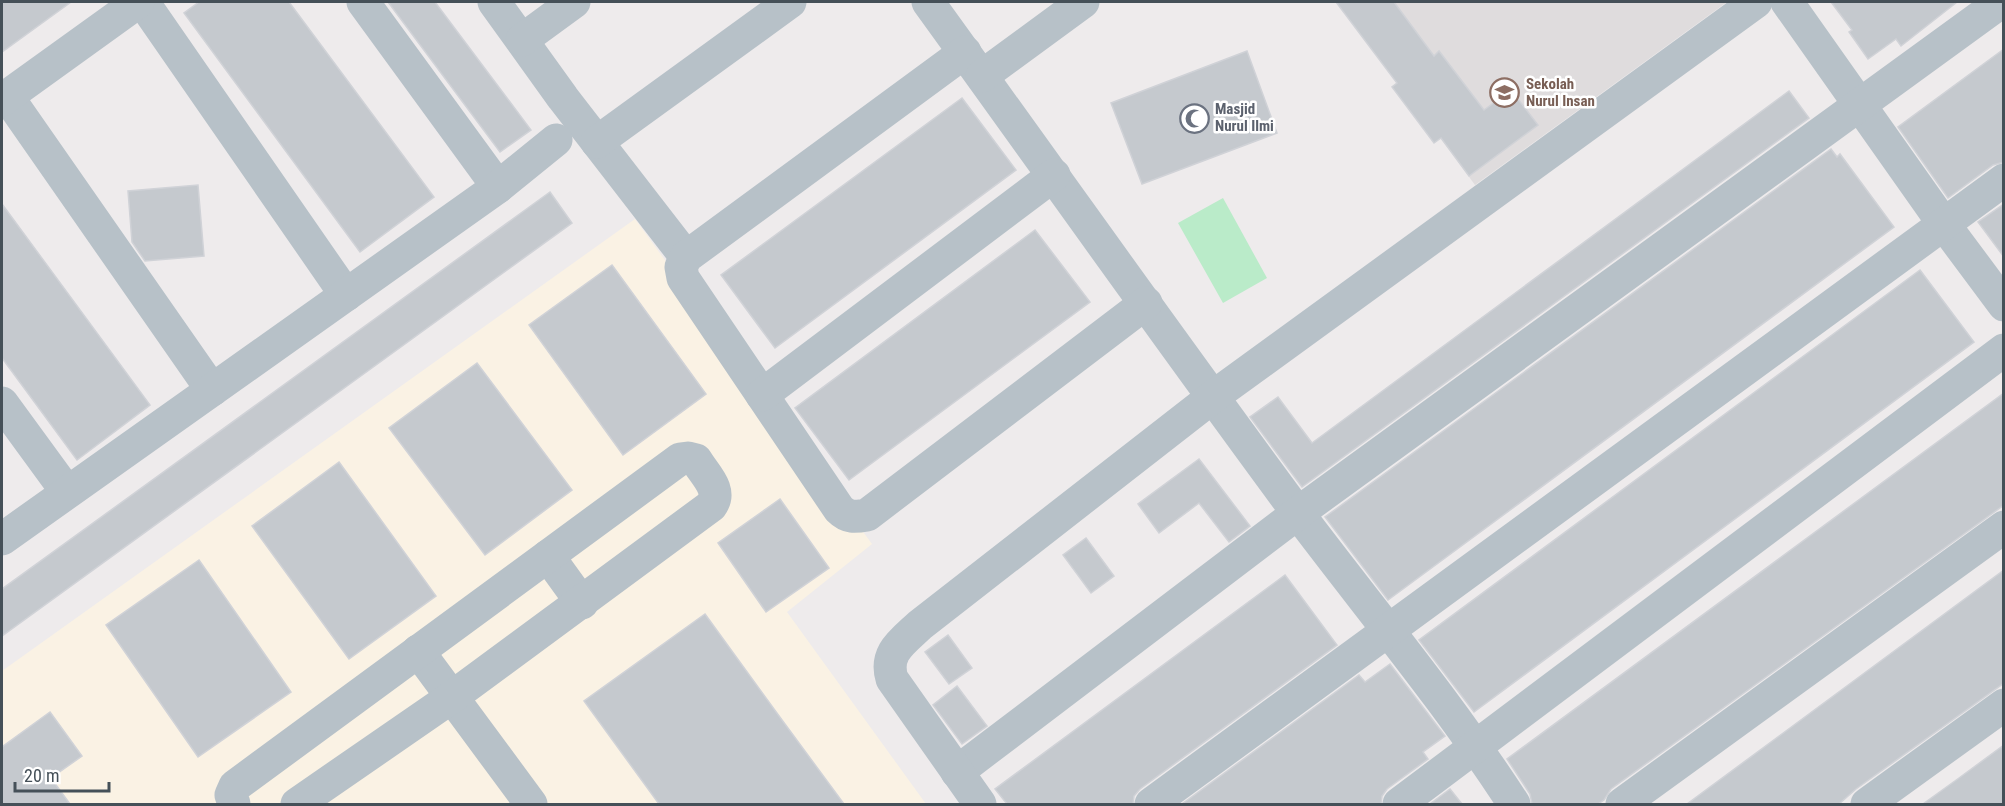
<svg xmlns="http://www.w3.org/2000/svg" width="2005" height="806" viewBox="0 0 2005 806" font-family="'Roboto Condensed',sans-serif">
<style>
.commercial{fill:#faf2e4}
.education{fill:#dfdcdd}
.garden{fill:#baebc9}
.building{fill:#c5c9ce;stroke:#d0d2d7;stroke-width:1.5}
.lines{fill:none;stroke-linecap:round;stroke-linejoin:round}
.minor{stroke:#b7c1c8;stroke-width:33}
.labels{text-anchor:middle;stroke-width:5;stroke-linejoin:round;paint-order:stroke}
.education-label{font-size:15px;font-weight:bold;fill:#785e54;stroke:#fff;text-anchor:start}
.worship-label{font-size:15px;font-weight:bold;fill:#5b616d;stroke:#fff;text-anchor:start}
</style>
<rect width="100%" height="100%" fill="#eeebec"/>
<path class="commercial" d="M 635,219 L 872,544 L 787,612 L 926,804 L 2,804 L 2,671 Z"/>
<path class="education" d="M 1341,2 L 1727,2 L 1475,185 Z"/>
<path class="garden" d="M 1223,198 L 1267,278 L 1223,303 L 1178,223 Z"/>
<g class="building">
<path d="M 2,2 L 71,2 L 2,52 Z"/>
<path d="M 199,2 L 289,2 L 434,197 L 360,252 L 184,13 Z"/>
<path d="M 388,2 L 435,2 L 531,130 L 500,152 Z"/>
<path d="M 1336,2 L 1394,2 L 1434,56 L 1439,51 L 1484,110 L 1511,90 L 1538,125 L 1469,176 L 1441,138 L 1434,143 L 1392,87 L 1397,83 Z"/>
<path d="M 1831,2 L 1957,2 L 1901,46 L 1896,39 L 1868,59 L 1849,32 L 1852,30 Z"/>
<path d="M 2004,49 L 2004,162 L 1993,165 L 1948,198 L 1898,127 Z"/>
<path d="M 1247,51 L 1277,133 L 1142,184 L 1111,103 Z"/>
<path d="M 1789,91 L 1809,118 L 1302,487 L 1250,417 L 1278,397 L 1312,443 Z"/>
<path d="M 962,98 L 1016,170 L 775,348 L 721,275 Z"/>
<path d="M 1831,149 L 1837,157 L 1840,154 L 1894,227 L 1388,600 L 1325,517 Z"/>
<path d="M 198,185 L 204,256 L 145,261 L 132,242 L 128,191 Z"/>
<path d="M 550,192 L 572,223 L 2,636 L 2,589 Z"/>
<path d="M 2,204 L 150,405 L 77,460 L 2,358 Z"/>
<path d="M 2004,204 L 2004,257 L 1978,222 Z"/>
<path d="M 1035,230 L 1090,302 L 849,480 L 795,408 Z"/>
<path d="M 612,265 L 706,394 L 623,455 L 529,325 Z"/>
<path d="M 1920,270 L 1974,342 L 1474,712 L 1419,640 Z"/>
<path d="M 477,363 L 572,490 L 485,555 L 389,428 Z"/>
<path d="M 2004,393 L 2004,505 L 1611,789 L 1604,800 L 1598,804 L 1532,804 L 1530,794 L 1507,759 Z"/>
<path d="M 1199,459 L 1250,526 L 1229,542 L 1199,503 L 1159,533 L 1138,504 Z"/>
<path d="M 339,462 L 436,596 L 349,659 L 252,526 Z"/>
<path d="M 780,499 L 829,568 L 766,612 L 718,543 Z"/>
<path d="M 1086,538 L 1114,576 L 1091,593 L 1063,555 Z"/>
<path d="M 199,560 L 291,692 L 198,757 L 106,625 Z"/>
<path d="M 2004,570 L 2004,683 L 1856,789 L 1839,804 L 1687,804 Z"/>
<path d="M 1285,575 L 1337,645 L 1140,789 L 1134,796 L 1133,804 L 1007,804 L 995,789 Z"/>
<path d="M 705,614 L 782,720 L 844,804 L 659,804 L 584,701 Z"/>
<path d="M 948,635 L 972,668 L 949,684 L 925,652 Z"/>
<path d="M 1390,664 L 1445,736 L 1423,752 L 1428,759 L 1387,789 L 1382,796 L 1381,804 L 1182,804 L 1359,675 L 1365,682 Z"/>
<path d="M 957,686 L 987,726 L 962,744 L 933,705 Z"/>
<path d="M 50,712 L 82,756 L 51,778 L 70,804 L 2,804 L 2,747 Z"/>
<path d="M 2004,745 L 2004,804 L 1923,804 L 1959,778 Z"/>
<path d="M 1450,789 L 1462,804 L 1430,804 Z"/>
</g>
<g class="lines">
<g class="minor">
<path d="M 143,2 L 346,295"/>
<path d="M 363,2 L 498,187"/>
<path d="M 494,2 L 563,98 L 686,257"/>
<path d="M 928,2 C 1051,172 1172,343 1297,512 C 1370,609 1448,702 1514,804"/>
<path d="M 1787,2 L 1943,223 L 2004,305"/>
<path d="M 522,40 L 574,2"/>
<path d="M 965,52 L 686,257 L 681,267 L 683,278 L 839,509 C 848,518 855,517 867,515 L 1146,303"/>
<path d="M 982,76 L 1083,2"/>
<path d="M 7,96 L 212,390"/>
<path d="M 2,100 L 138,2"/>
<path d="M 597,142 L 790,2"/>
<path d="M 762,395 L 1054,175"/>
<path d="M 2,403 L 67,492"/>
<path d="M 2,539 L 498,187 L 556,140"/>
<path d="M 548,556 L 582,603"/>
<path d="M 418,651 L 531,804"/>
<path d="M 957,772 L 1298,513 L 2001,2"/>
<path d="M 234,804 L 231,795 L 235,786 L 680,459 L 688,458 L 696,460 C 705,475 723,490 711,506 L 452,697 L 297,804"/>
<path d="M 980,804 L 892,679 C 884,653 902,642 920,625 L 1214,396 L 1756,2"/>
<path d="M 1151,804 L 2004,180"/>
<path d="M 1399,804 L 2004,350"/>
<path d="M 1622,804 L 2004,527"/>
<path d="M 1867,804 L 2004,705"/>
</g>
</g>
<defs>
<symbol id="school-ring" viewBox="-11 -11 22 22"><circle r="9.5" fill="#fff" stroke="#8d6e63" stroke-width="1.5"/><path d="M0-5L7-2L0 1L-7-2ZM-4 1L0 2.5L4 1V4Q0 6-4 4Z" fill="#8d6e63"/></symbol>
<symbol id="mosque-ring" viewBox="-11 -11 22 22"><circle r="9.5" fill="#fff" stroke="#6b7280" stroke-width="1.5"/><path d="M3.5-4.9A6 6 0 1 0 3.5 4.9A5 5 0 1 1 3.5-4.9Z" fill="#6b7280"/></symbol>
</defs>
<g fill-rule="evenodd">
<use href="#school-ring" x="1488" y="76" width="33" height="33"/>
<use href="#mosque-ring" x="1178" y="102" width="33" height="33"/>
</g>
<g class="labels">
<g class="education-label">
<text x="1526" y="89">Sekolah<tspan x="1526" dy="17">Nurul Insan</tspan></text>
</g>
<g class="worship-label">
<text x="1215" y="114">Masjid<tspan x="1215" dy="17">Nurul Ilmi</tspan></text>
</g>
</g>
<rect width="2005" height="806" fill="none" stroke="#455058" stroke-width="6"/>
<path d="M15 782v9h94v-9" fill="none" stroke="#455058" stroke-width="3"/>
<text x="24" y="782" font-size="18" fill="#455058" stroke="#ffffff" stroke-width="4.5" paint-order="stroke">20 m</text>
</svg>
